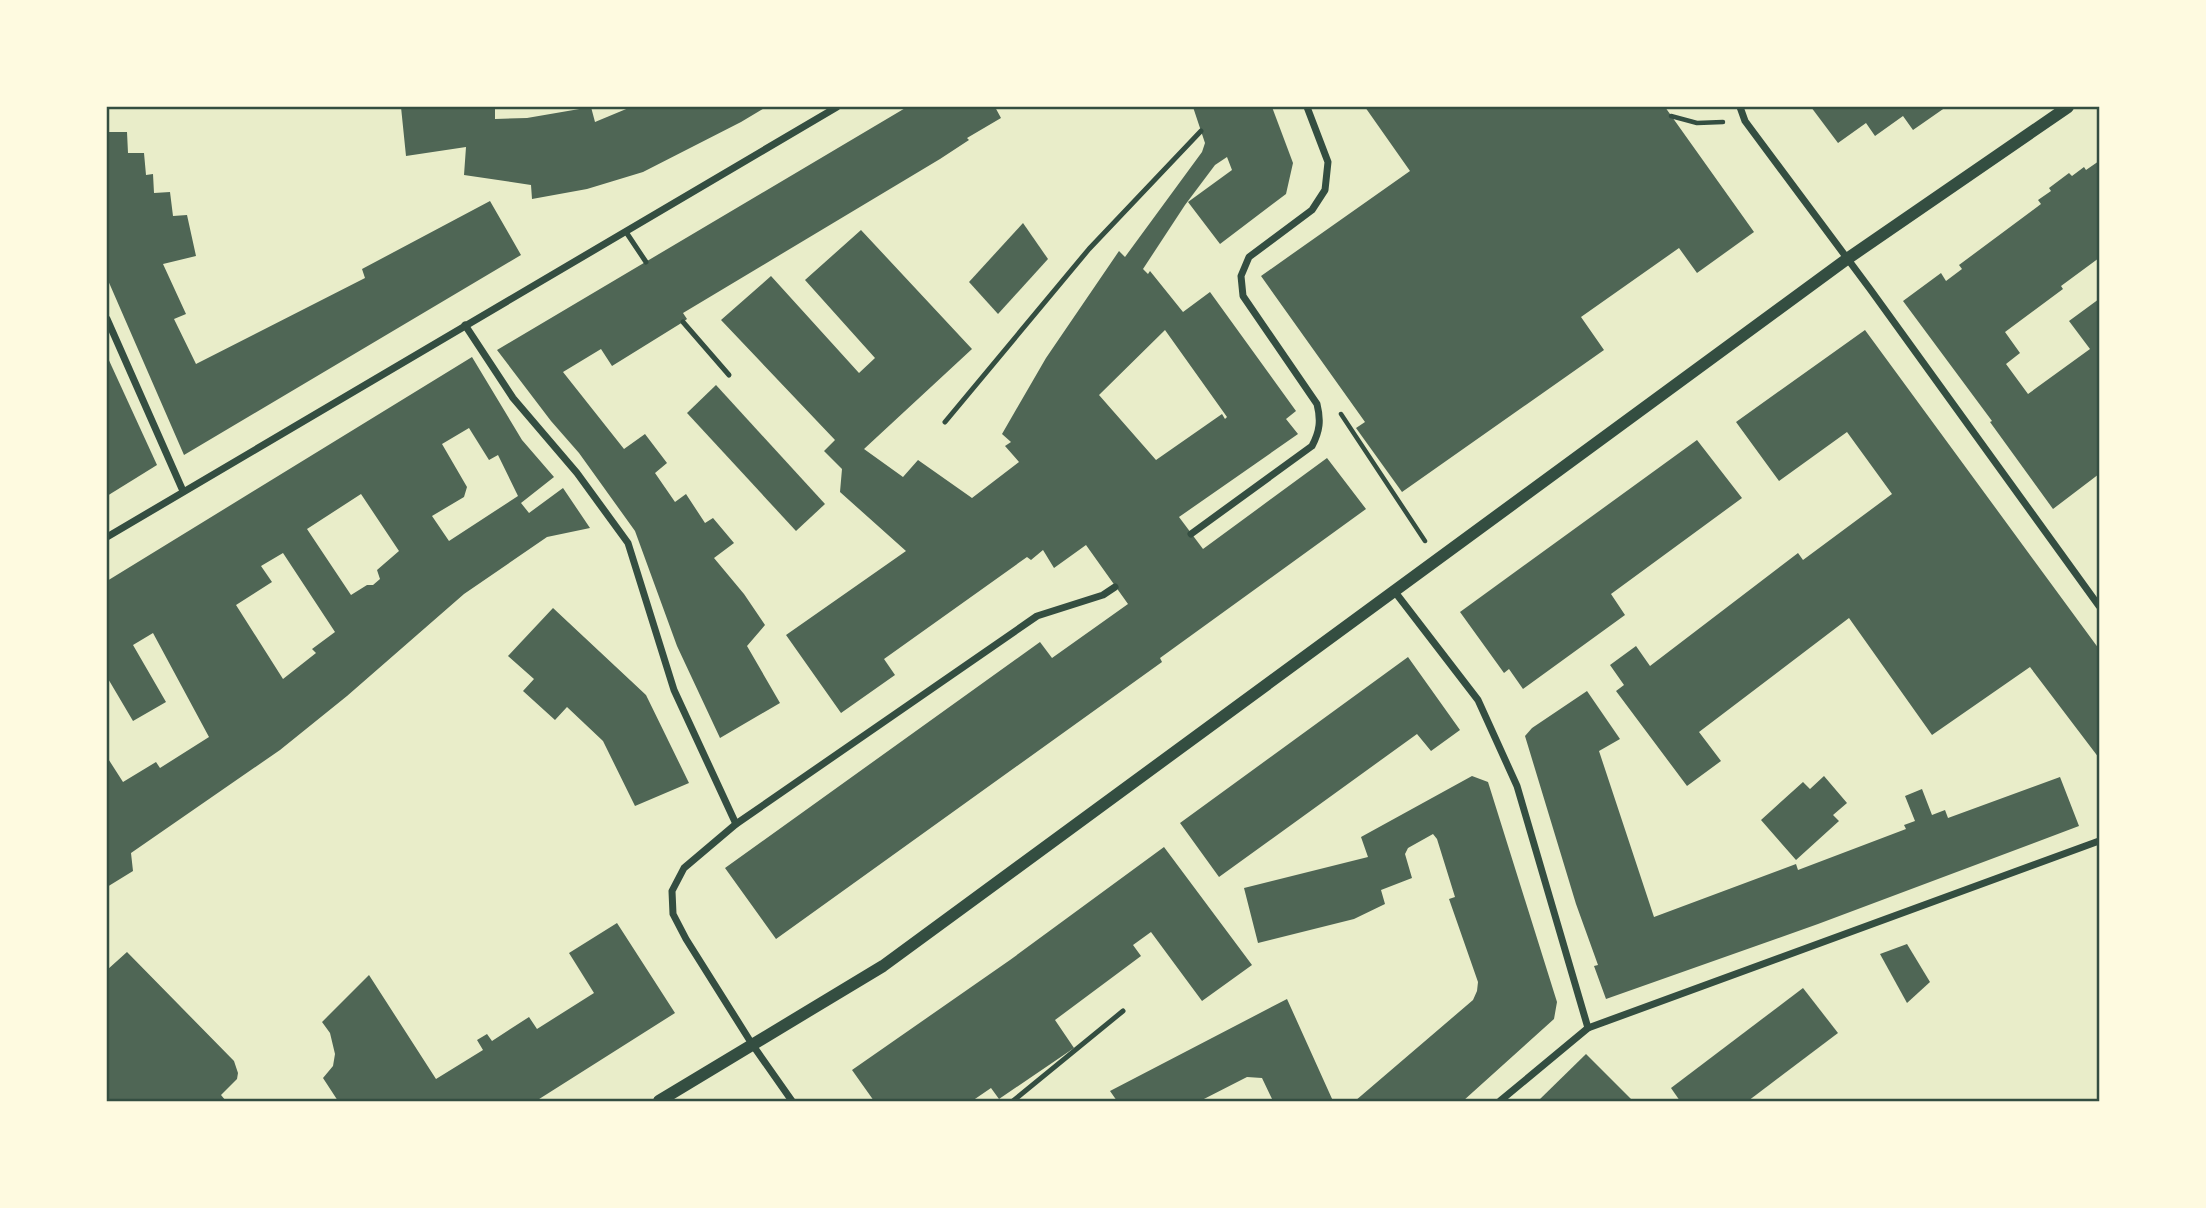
<svg xmlns="http://www.w3.org/2000/svg" width="2206" height="1208" viewBox="0 0 2206 1208" font-family="'Varela Round',sans-serif">
<style>
.building{fill:#4f6655;fill-rule:evenodd}
.lines{fill:none;stroke-linecap:round;stroke-linejoin:round}
.path{stroke:#344e41;stroke-width:4.5}
.service{stroke:#344e41;stroke-width:5}
.minor{stroke:#344e41;stroke-width:7}
.tertiary{stroke:#344e41;stroke-width:12}
.neatline{fill:none;stroke:#344e41;stroke-width:2.5}
</style>
<rect width="100%" height="100%" fill="#e9edc9"/>
<g class="building">
<path d="M 401,107 L 495,107 L 495,119 L 527,118 L 591,107 L 595,122 L 631,107 L 766,107 L 741,122 L 643,172 L 587,189 L 532,199 L 531,185 L 464,175 L 466,147 L 406,156 Z"/>
<path d="M 907,107 L 995,107 L 1001,118 L 967,138 L 969,140 L 940,159 L 683,313 L 687,319 L 683,322 L 612,366 L 601,349 L 563,372 L 624,449 L 645,434 L 667,463 L 655,473 L 675,502 L 686,494 L 705,523 L 713,518 L 734,543 L 714,558 L 744,594 L 765,625 L 747,646 L 780,703 L 720,738 L 677,646 L 635,531 L 579,453 L 551,421 L 497,350 Z"/>
<path d="M 1193,107 L 1272,107 L 1293,163 L 1286,194 L 1220,244 L 1188,202 L 1232,170 L 1227,157 L 1215,165 L 1185,205 L 1143,269 L 1148,274 L 1150,271 L 1183,312 L 1210,292 L 1296,411 L 1286,419 L 1298,434 L 1179,517 L 1203,549 L 1327,458 L 1366,509 L 1160,658 L 1162,662 L 776,939 L 725,868 L 1040,642 L 1052,658 L 1128,604 L 1086,545 L 1054,568 L 1043,550 L 1031,560 L 1027,557 L 884,659 L 895,675 L 841,713 L 786,635 L 906,551 L 840,492 L 842,469 L 824,451 L 835,440 L 721,320 L 771,276 L 859,373 L 875,358 L 805,280 L 861,230 L 972,349 L 864,449 L 903,477 L 918,460 L 972,498 L 1019,462 L 1005,446 L 1011,442 L 1002,434 L 1046,358 L 1119,251 L 1125,257 L 1202,152 L 1205,143 ZM 1165,330 L 1227,417 L 1225,419 L 1222,414 L 1156,460 L 1099,395 Z"/>
<path d="M 1365,107 L 1665,107 L 1754,232 L 1697,273 L 1679,248 L 1581,317 L 1604,350 L 1402,492 L 1356,428 L 1365,422 L 1261,276 L 1410,171 Z"/>
<path d="M 1811,107 L 1946,107 L 1913,130 L 1903,116 L 1875,136 L 1866,123 L 1838,143 Z"/>
<path d="M 107,132 L 127,132 L 128,153 L 144,153 L 146,175 L 153,174 L 154,193 L 170,192 L 173,216 L 187,215 L 196,256 L 163,264 L 186,314 L 174,319 L 196,364 L 365,278 L 362,269 L 490,201 L 521,255 L 184,455 L 107,278 Z"/>
<path d="M 2099,161 L 2099,258 L 2061,286 L 2063,289 L 2005,332 L 2020,353 L 2006,364 L 2028,394 L 2090,349 L 2069,321 L 2099,299 L 2099,474 L 2053,509 L 1990,422 L 1992,421 L 1903,301 L 1941,273 L 1946,281 L 1962,269 L 1959,265 L 2041,204 L 2038,200 L 2051,191 L 2049,188 L 2069,173 L 2072,176 L 2084,167 L 2086,170 Z"/>
<path d="M 1023,223 L 1048,259 L 998,314 L 969,282 Z"/>
<path d="M 1865,330 L 2099,649 L 2099,758 L 2030,667 L 1932,735 L 1849,618 L 1699,732 L 1721,761 L 1687,786 L 1616,691 L 1624,685 L 1610,665 L 1636,646 L 1650,666 L 1798,553 L 1803,560 L 1892,494 L 1847,432 L 1779,481 L 1736,422 Z"/>
<path d="M 107,356 L 157,465 L 107,496 Z"/>
<path d="M 472,357 L 522,440 L 554,477 L 521,503 L 529,513 L 563,488 L 590,528 L 547,537 L 464,594 L 347,696 L 280,750 L 131,853 L 133,871 L 107,887 L 107,757 L 123,782 L 156,762 L 160,768 L 209,737 L 153,633 L 133,645 L 166,702 L 133,721 L 107,677 L 107,581 ZM 469,428 L 489,460 L 498,455 L 518,496 L 449,541 L 432,516 L 464,497 L 467,487 L 442,444 ZM 361,494 L 399,551 L 377,570 L 380,579 L 373,585 L 367,585 L 351,595 L 307,529 ZM 283,553 L 335,632 L 312,649 L 316,653 L 283,679 L 236,605 L 272,582 L 261,566 Z"/>
<path d="M 716,385 L 825,504 L 796,531 L 687,413 Z"/>
<path d="M 1697,440 L 1742,498 L 1611,594 L 1625,615 L 1523,689 L 1509,669 L 1504,673 L 1460,612 Z"/>
<path d="M 553,608 L 646,695 L 689,783 L 635,806 L 603,741 L 567,707 L 555,720 L 523,691 L 534,679 L 508,656 Z"/>
<path d="M 1408,657 L 1460,730 L 1431,751 L 1417,734 L 1219,877 L 1180,823 Z"/>
<path d="M 1587,691 L 1620,739 L 1599,751 L 1654,917 L 1796,864 L 1798,870 L 1906,829 L 1904,825 L 1915,821 L 1905,796 L 1922,789 L 1932,815 L 1945,810 L 1948,818 L 2060,777 L 2079,826 L 1818,924 L 1606,999 L 1594,966 L 1598,965 L 1576,904 L 1525,736 L 1532,728 Z"/>
<path d="M 1472,776 L 1488,782 L 1557,1002 L 1554,1019 L 1463,1101 L 1355,1101 L 1473,1000 L 1477,991 L 1478,982 L 1449,899 L 1455,897 L 1437,839 L 1433,834 L 1408,848 L 1405,854 L 1412,878 L 1381,890 L 1385,904 L 1354,919 L 1258,943 L 1244,888 L 1368,857 L 1361,837 Z"/>
<path d="M 1824,776 L 1847,803 L 1833,815 L 1839,821 L 1796,860 L 1761,820 L 1803,782 L 1810,789 Z"/>
<path d="M 1164,847 L 1252,965 L 1202,1001 L 1151,932 L 1133,945 L 1141,956 L 1055,1020 L 1074,1048 L 999,1099 L 991,1088 L 972,1101 L 874,1101 L 852,1070 L 1010,960 Z"/>
<path d="M 617,923 L 675,1013 L 536,1101 L 338,1101 L 323,1078 L 333,1066 L 335,1054 L 330,1033 L 322,1022 L 369,975 L 436,1079 L 483,1050 L 477,1040 L 487,1034 L 492,1041 L 529,1017 L 537,1029 L 594,993 L 569,953 Z"/>
<path d="M 1907,944 L 1930,982 L 1907,1003 L 1880,954 Z"/>
<path d="M 127,952 L 234,1061 L 238,1073 L 237,1079 L 221,1095 L 226,1101 L 107,1101 L 107,970 Z"/>
<path d="M 1803,988 L 1838,1033 L 1748,1101 L 1680,1101 L 1671,1088 Z"/>
<path d="M 1287,999 L 1333,1101 L 1273,1101 L 1262,1078 L 1247,1077 L 1200,1101 L 1117,1101 L 1110,1091 Z"/>
<path d="M 1586,1054 L 1633,1101 L 1538,1101 Z"/>
</g>
<g class="lines">
<g class="path">
<path d="M 1671,116 L 1697,123 L 1723,122"/>
<path d="M 1341,414 L 1425,541"/>
</g>
<g class="service">
<path d="M 626,232 L 646,262"/>
<path d="M 683,322 L 729,375"/>
<path d="M 945,422 L 1089,249 L 1201,131"/>
<path d="M 1013,1101 L 1123,1011"/>
</g>
<g class="minor">
<path d="M 1740,107 L 1745,121 L 1870,289 L 2099,606"/>
<path d="M 107,319 L 183,491"/>
<path d="M 465,325 L 513,398 L 577,473 L 628,543 L 674,690 L 736,824"/>
<path d="M 1191,534 L 1312,446 C 1320,431 1321,420 1317,404 L 1243,296 L 1241,276 L 1249,257 L 1312,210 L 1325,190 L 1328,162 L 1307,107"/>
<path d="M 107,537 L 837,107"/>
<path d="M 1395,592 L 1478,700 L 1517,786 L 1588,1028"/>
<path d="M 792,1101 L 752,1044 L 686,939 L 673,914 L 672,891 L 684,868 L 736,824 L 1037,616 L 1103,595 L 1115,587"/>
<path d="M 1500,1101 L 1588,1028 L 2099,841"/>
</g>
<path class="tertiary" d="M 659,1101 L 883,966 L 1847,259 L 2068,107"/>
</g>
<rect width="2206" height="1208" fill="none" stroke="#fefae0" stroke-width="217"/>
<rect x="108" y="108" width="1990" height="992" class="neatline"/>
</svg>
